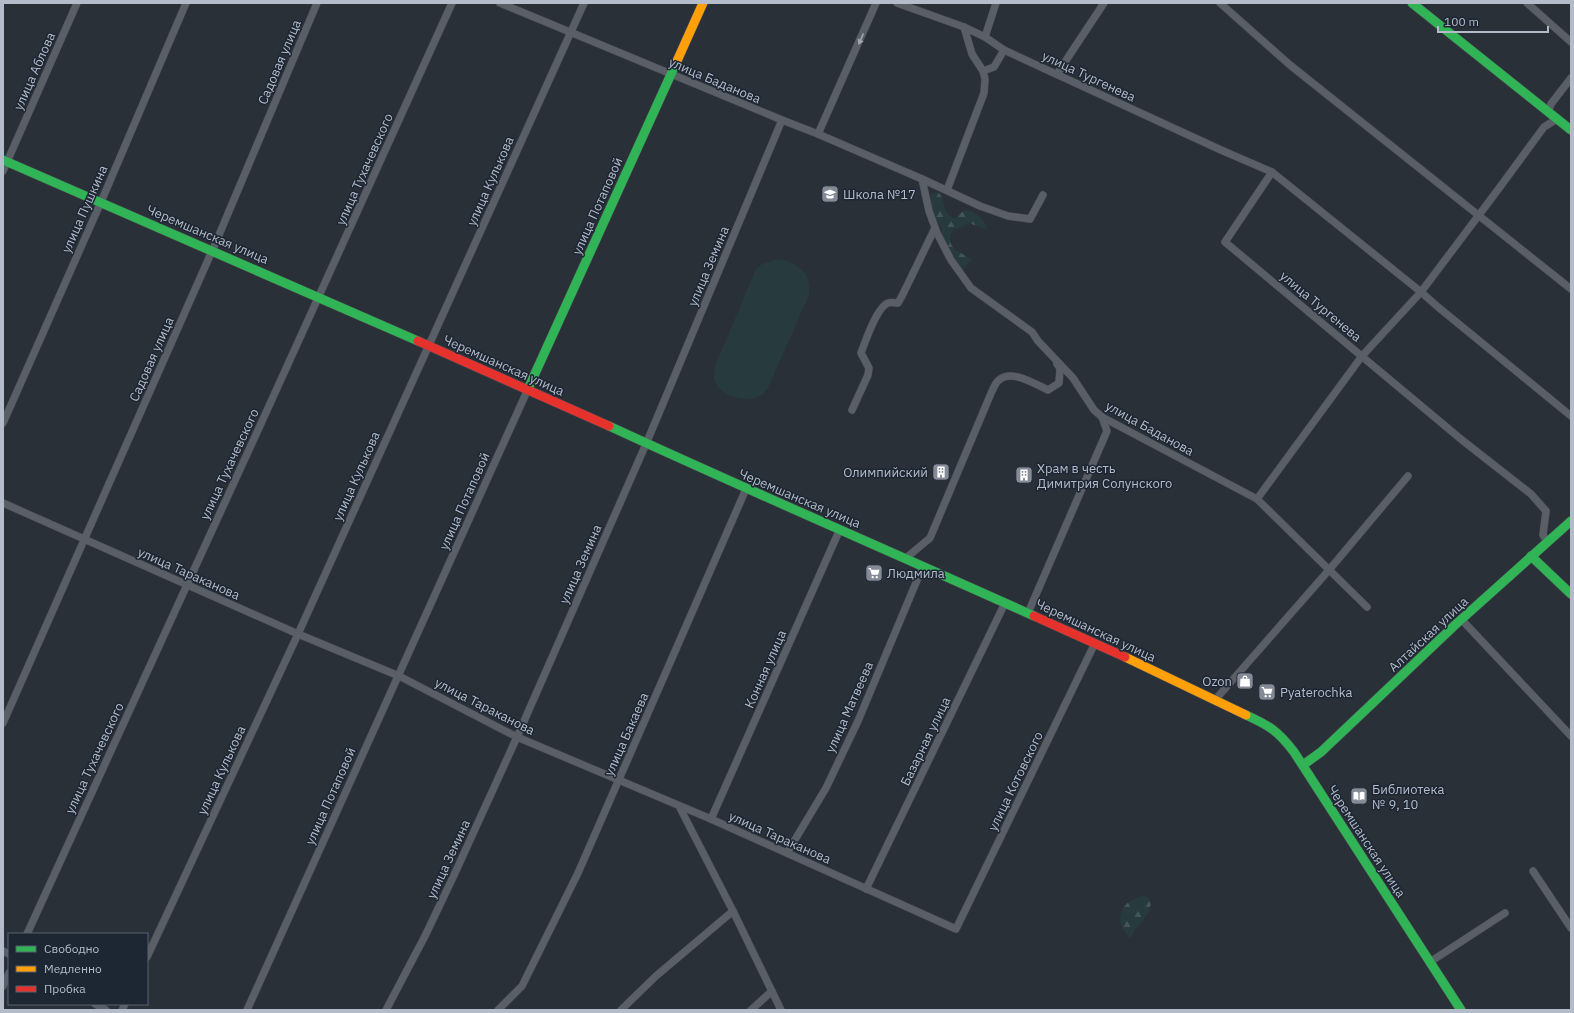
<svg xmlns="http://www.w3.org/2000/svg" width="1574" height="1013" viewBox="0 0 1574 1013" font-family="'IBM Plex Sans',sans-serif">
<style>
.forest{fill:url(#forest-firs)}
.pitch{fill:#273a3e}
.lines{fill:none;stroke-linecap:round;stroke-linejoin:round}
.street-casing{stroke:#484c53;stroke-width:8}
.fast-casing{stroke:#484c53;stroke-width:10}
.slow-casing{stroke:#484c53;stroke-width:10}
.jam-casing{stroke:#484c53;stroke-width:10}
.street{stroke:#5a5e66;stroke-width:7}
.fast{stroke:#30b455;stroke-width:9}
.slow{stroke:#ff9f0a;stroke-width:9}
.jam{stroke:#e5322d;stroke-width:9}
.oneway{fill:#a2a9b5}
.labels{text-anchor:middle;stroke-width:3;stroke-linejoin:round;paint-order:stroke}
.street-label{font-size:13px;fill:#b4bcc9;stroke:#1d2633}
.poi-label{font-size:13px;fill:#b4bcc9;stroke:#1d2633;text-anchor:start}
</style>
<defs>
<pattern id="forest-firs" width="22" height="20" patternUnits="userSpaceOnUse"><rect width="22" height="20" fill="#273a3e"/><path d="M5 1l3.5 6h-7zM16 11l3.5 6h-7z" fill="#445559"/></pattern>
</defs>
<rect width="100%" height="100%" fill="#2a3038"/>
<g class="forest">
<path d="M 935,193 L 939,193 C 946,202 943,215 954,218 C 957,217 959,214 962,212 C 973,206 982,219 987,227 L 985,229 L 969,223 L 957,229 L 953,229 C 943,248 960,251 971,259 L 972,260 L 967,264 L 967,266 L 963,270 L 954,262 L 942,237 L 942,228 C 935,219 926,206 931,194 Z"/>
<path d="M 1144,896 L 1149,898 L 1151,904 C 1148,915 1143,921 1135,929 C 1133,932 1133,935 1130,938 C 1112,921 1120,900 1144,896 Z"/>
</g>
<path class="pitch" d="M 780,259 C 799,263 812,274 809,295 L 768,388 C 766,390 764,393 762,395 C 747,404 718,397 714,378 C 714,375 715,369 715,366 L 756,269 L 762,264 Z"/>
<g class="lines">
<defs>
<g id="street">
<path d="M 500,3 L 782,120 L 818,134 L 922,179 L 929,211 L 937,233 L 951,260 L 971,288 L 1032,332 L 1038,341 L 1073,378 L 1094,410 L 1102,417 L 1257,499 L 1367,607"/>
<path d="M 897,3 L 964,27 L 985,37 L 1004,50 L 1221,150 L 1272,172 L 1421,292 L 1438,307 L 1571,416"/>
<path d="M 1220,3 L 1290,65 L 1571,289"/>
<path d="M 1527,3 L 1571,42"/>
<path d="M 985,37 L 996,3"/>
<path d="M 983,71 L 994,67 L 1004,50"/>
<path d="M 1057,74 L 1104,3"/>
<path d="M 1548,112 L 1551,104 L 1571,78"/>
<path d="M 818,134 L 876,3"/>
<path d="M 3,171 L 77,3"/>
<path d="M 1272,172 L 1225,242 L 1462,440 L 1531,494 L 1546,511 L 1543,535 L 1547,541"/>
<path d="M 922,179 L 980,206 L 1008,216 L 1030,219 L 1043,195"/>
<path d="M 947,190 L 984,93 L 985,79 L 983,71 L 972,54 L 964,27"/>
<path d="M 852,410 L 868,375 L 869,368 L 861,353 C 865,342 877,307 888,303 C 891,302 895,303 898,303 L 902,296 L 935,228"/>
<path d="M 3,423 L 101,202 L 186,3"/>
<path d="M 1257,499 L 1362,356 L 1421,292 L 1497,191 L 1544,127 L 1557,119"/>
<path d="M 3,503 L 298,634 L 399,676 L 517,737 L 711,819 L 956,929 L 1095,643"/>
<path d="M 906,558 L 930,538 L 992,391 C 994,387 996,382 999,380 C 1012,369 1035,384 1048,390 L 1059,383 L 1060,368 L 1057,364"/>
<path d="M 1028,613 L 1107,431 L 1102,417"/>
<path d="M 1462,620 L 1571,736"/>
<path d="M 1215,700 L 1329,570 L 1408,476"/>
<path d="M 3,723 L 216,242 L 317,3"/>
<path d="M 679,806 L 733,911 L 781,1010"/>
<path d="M 711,819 L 840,529"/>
<path d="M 787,853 L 826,788 L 858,721 L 923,566"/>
<path d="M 1533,871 L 1571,928"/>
<path d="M 866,889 L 1005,603"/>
<path d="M 27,934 C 169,624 312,314 452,3"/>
<path d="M 3,951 L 9,954"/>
<path d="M 147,957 L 298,634 L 584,3"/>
<path d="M 1430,962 L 1505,913"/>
<path d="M 3,986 L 9,973"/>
<path d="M 95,1004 L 106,1010"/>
<path d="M 122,1010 L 125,1004"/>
<path d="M 247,1010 L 528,389"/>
<path d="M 386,1010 L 425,936 L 455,873 L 517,737 L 646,444 L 782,120"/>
<path d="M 498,1010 L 522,986 L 578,873 L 746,489"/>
<path d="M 621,1010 L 656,976 L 733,911"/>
<path d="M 751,1010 L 772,991"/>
</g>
<g id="fast">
<path d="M 1412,3 L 1571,130"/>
<path d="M 3,160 L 418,341"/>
<path d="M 528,389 L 677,61"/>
<path d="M 609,426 C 750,491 892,552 1034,616"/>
<path d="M 1531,556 L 1571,594"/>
<path d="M 1246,715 C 1270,726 1278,731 1294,752 L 1461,1010"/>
<path d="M 1303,765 L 1321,752 L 1455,625 L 1571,521"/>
</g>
<g id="slow">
<path d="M 677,61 L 703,3"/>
<path d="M 1125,657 L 1246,715"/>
</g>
<g id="jam">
<path d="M 418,341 L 609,426"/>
<path d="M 1034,616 L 1125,657"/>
</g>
</defs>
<use href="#street" class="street-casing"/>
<use href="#fast" class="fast-casing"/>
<use href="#slow" class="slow-casing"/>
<use href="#jam" class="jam-casing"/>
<use href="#street" class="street"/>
<use href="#fast" class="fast"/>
<use href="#slow" class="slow"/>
<use href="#jam" class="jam"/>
</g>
<defs><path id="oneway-solid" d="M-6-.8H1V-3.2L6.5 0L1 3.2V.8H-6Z"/></defs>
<use class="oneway" href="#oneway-solid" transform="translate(861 39) rotate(114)"/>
<defs>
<symbol id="school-square" viewBox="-11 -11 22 22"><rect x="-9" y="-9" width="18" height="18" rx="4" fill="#848b96" stroke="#1d2633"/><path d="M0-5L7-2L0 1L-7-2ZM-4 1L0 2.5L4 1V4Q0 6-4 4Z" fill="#fff"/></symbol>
<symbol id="building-square" viewBox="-11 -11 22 22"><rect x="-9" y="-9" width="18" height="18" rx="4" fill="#848b96" stroke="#1d2633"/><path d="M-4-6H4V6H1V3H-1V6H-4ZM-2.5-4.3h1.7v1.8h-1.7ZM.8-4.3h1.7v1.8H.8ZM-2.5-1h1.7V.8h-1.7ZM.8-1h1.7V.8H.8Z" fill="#fff"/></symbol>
<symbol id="supermarket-square" viewBox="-11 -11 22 22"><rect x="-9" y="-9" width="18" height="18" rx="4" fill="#848b96" stroke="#1d2633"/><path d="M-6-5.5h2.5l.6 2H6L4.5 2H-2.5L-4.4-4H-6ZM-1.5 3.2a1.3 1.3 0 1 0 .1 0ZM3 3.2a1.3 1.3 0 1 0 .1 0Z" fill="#fff"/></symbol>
<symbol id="shop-square" viewBox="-11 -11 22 22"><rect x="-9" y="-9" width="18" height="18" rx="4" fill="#848b96" stroke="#1d2633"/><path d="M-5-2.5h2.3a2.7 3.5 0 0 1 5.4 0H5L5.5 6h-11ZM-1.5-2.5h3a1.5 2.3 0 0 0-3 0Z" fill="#fff"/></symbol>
<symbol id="library-square" viewBox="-11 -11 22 22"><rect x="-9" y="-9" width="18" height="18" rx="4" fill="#848b96" stroke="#1d2633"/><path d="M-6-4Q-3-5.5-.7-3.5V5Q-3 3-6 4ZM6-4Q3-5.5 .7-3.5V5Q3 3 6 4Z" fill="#fff"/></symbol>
</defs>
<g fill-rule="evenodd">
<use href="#school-square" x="820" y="184" width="20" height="20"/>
<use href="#building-square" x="931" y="462" width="20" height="20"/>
<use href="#building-square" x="1014" y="465" width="20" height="20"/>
<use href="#supermarket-square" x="864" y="563" width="20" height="20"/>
<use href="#shop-square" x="1235" y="671" width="20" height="20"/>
<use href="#supermarket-square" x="1257" y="682" width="20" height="20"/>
<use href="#library-square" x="1349" y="786" width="20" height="20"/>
</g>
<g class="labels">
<g class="street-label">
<text transform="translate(279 62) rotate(-67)" y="5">Садовая улица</text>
<text transform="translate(34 71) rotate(-66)" y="5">улица Аблова</text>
<text transform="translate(1089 76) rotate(25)" y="5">улица Тургенева</text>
<text transform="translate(715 80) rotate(23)" y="5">улица Баданова</text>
<text transform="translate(364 169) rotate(-66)" y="5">улица Тухачевского</text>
<text transform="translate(490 181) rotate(-66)" y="5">улица Кулькова</text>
<text transform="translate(597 206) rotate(-66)" y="5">улица Потаповой</text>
<text transform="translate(84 209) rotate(-66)" y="5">улица Пушкина</text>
<text transform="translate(208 234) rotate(23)" y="5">Черемшанская улица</text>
<text transform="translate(708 266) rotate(-67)" y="5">улица Земина</text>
<text transform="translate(1321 306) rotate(40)" y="5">улица Тургенева</text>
<text transform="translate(151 359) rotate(-66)" y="5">Садовая улица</text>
<text transform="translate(504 365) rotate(24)" y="5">Черемшанская улица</text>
<text transform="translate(1150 428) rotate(29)" y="5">улица Баданова</text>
<text transform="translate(229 464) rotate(-65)" y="5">улица Тухачевского</text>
<text transform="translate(356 476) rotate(-66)" y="5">улица Кулькова</text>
<text transform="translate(800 498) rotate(23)" y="5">Черемшанская улица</text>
<text transform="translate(464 501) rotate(-66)" y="5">улица Потаповой</text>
<text transform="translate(580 564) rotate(-66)" y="5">улица Земина</text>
<text transform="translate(189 573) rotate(24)" y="5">улица Тараканова</text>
<text transform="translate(1096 630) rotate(25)" y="5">Черемшанская улица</text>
<text transform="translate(1428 634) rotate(-43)" y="5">Алтайская улица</text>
<text transform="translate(765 669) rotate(-66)" y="5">Конная улица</text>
<text transform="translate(485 706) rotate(27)" y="5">улица Тараканова</text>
<text transform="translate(849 707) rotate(-66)" y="5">улица Матвеева</text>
<text transform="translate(626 734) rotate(-66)" y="5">улица Бакаева</text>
<text transform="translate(925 741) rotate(-64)" y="5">Базарная улица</text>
<text transform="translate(94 758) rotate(-65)" y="5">улица Тухачевского</text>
<text transform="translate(221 770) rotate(-65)" y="5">улица Кулькова</text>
<text transform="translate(1015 781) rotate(-64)" y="5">улица Котовского</text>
<text transform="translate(330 796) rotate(-66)" y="5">улица Потаповой</text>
<text transform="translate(780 837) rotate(24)" y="5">улица Тараканова</text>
<text transform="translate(1367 841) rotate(57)" y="5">Черемшанская улица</text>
<text transform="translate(448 859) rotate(-65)" y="5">улица Земина</text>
</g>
<g class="poi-label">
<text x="843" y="199">Школа №17</text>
<text x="1037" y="473">Храм в честь<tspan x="1037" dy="15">Димитрия Солунского</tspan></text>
<text x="928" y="477" text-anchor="end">Олимпийский</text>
<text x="887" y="578">Людмила</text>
<text x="1232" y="686" text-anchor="end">Ozon</text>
<text x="1280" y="697">Pyaterochka</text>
<text x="1372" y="794">Библиотека<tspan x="1372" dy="15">№ 9, 10</tspan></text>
</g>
</g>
<rect width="1574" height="1013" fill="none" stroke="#b4bcc9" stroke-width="8"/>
<rect x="8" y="933" width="140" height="72" fill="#1d2633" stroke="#59626f"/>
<rect x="16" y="946" width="20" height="6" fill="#30b455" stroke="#59626f"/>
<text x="44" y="953" font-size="12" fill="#b4bcc9">Свободно</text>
<rect x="16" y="966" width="20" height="6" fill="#ff9f0a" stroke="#59626f"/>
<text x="44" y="973" font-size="12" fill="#b4bcc9">Медленно</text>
<rect x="16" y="986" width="20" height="6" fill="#e5322d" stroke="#59626f"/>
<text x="44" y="993" font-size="12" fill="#b4bcc9">Пробка</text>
<path d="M1438 26v6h110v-6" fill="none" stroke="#b4bcc9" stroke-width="2"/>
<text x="1444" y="26" font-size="12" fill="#b4bcc9" stroke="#1d2633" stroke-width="3" paint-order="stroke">100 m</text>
</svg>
